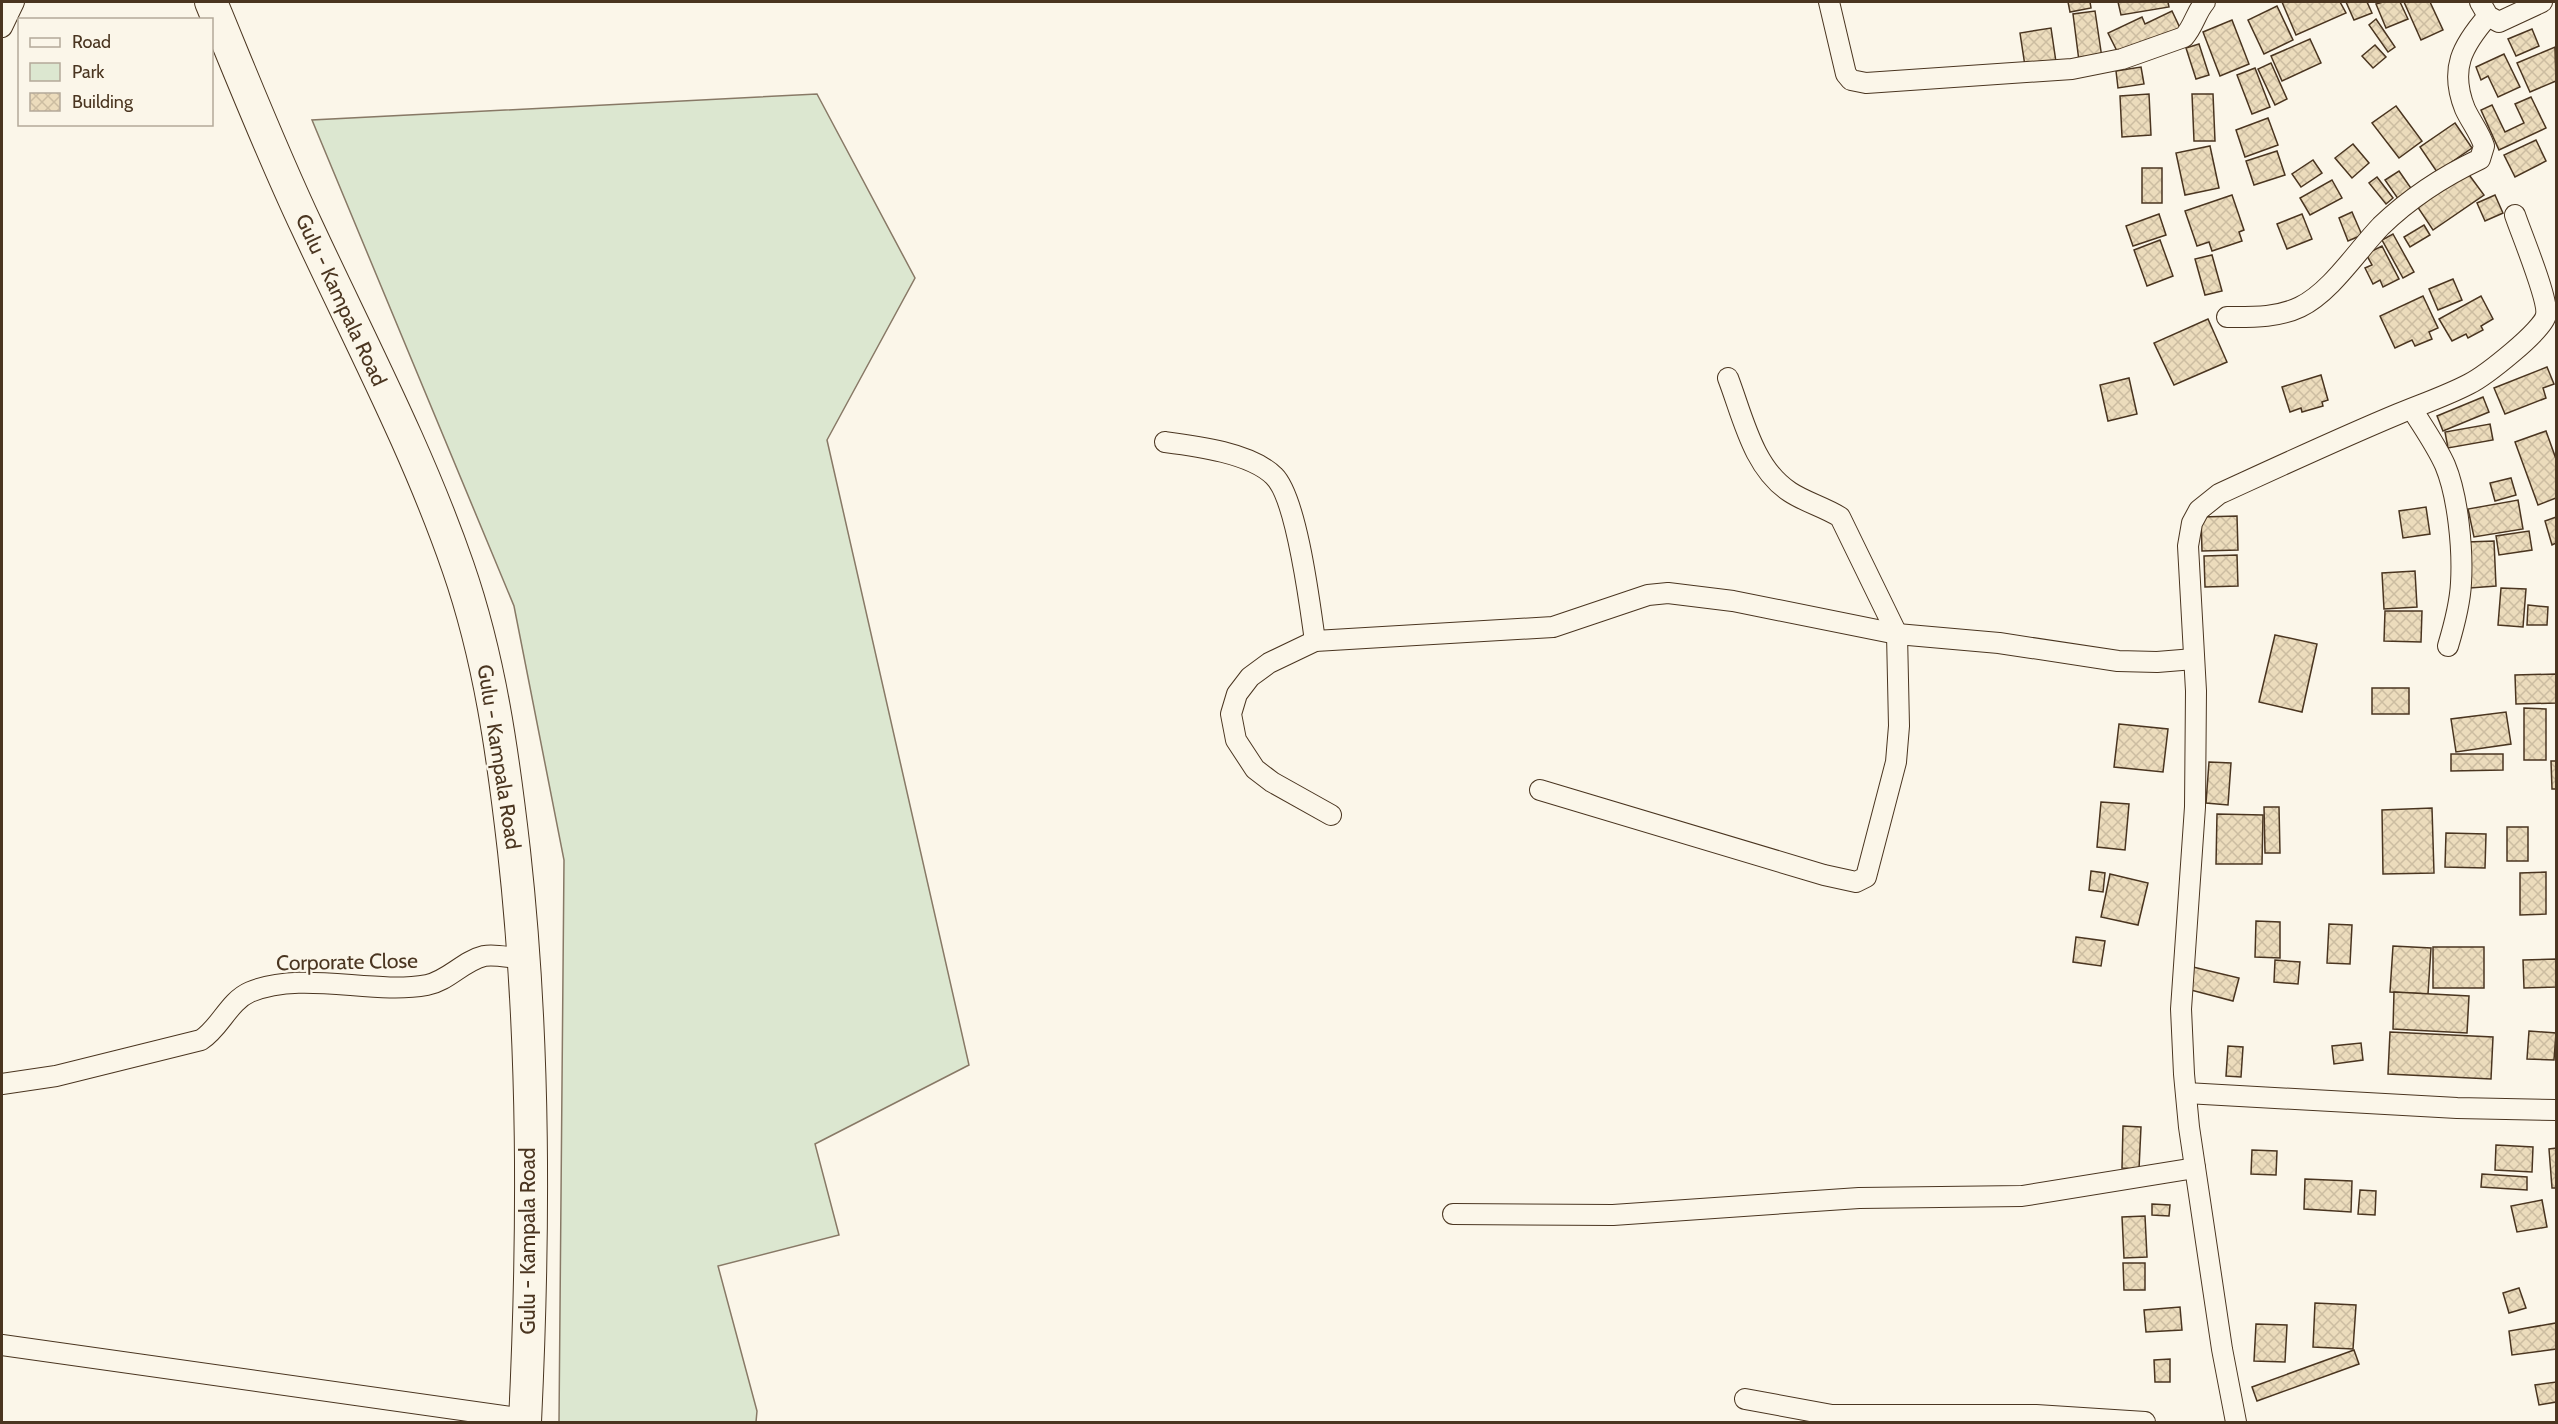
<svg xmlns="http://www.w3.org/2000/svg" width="2558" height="1424" viewBox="0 0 2558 1424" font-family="Cabin,sans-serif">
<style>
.green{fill:#dce7d0;stroke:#887966;stroke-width:1.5}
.building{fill:url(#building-cross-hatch);stroke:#4a3520;stroke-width:1.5}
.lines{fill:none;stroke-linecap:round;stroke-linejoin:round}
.minor-casing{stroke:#4a3520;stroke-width:22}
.primary-casing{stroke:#4a3520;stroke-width:34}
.minor{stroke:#fbf6e9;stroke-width:20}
.primary{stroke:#fbf6e9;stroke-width:32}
.labels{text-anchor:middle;stroke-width:4.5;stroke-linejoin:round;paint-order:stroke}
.street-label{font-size:21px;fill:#4a3520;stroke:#fbf6e9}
</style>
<defs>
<pattern id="building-cross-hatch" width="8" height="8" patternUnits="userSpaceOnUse" patternTransform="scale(1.5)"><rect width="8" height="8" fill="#ecdcbc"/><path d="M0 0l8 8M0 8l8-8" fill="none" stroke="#ccbda1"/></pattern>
</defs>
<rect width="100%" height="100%" fill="#fbf6e9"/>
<path class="green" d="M 817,94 L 915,278 L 827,440 L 969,1065 L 815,1144 L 839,1235 L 718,1266 L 757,1411 L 756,1422 L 559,1422 L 564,860 L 514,606 L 312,120 Z"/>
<g class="building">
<path d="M 2068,2 L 2090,2 L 2091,8 L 2070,12 Z"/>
<path d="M 2118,2 L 2168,2 L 2169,7 L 2121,15 Z"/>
<path d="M 2282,2 L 2340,2 L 2346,13 L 2296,35 Z"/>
<path d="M 2346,2 L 2367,2 L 2372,13 L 2354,20 Z"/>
<path d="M 2383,2 L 2400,2 L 2408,19 L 2386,28 L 2376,4 Z"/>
<path d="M 2404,2 L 2430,2 L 2443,30 L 2421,40 Z"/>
<path d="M 2277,6 L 2293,40 L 2264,54 L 2248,20 Z"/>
<path d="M 2095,11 L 2102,58 L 2079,61 L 2073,14 Z"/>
<path d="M 2172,11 L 2180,28 L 2120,57 L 2108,33 L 2142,17 L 2145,24 Z"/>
<path d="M 2376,19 L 2395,47 L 2388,52 L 2369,25 Z"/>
<path d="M 2232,20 L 2249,64 L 2220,76 L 2203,32 Z"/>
<path d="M 2051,28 L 2056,62 L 2025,66 L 2020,33 Z"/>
<path d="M 2532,29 L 2539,46 L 2516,56 L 2508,39 Z"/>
<path d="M 2310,39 L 2321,63 L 2282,81 L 2271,56 Z"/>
<path d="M 2199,44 L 2209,75 L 2196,79 L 2186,48 Z"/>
<path d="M 2375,45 L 2386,57 L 2373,68 L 2362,56 Z"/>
<path d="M 2555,47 L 2556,81 L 2530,92 L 2517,63 Z"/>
<path d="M 2504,54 L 2520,87 L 2498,97 L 2488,76 L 2481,80 L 2476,67 Z"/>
<path d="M 2271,63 L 2287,99 L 2275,105 L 2258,69 Z"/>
<path d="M 2141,67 L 2144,84 L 2118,88 L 2116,71 Z"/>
<path d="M 2255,68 L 2270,107 L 2252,114 L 2237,75 Z"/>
<path d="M 2149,94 L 2151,135 L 2122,137 L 2120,96 Z"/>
<path d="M 2192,94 L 2213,94 L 2215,141 L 2194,141 Z"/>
<path d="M 2531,97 L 2546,128 L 2499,150 L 2481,110 L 2492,105 L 2505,132 L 2524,123 L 2515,104 Z"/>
<path d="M 2396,106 L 2422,141 L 2399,158 L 2372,123 Z"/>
<path d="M 2268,118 L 2278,145 L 2245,157 L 2236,130 Z"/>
<path d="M 2455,123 L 2472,148 L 2437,172 L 2420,147 Z"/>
<path d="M 2536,140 L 2546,161 L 2515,177 L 2504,155 Z"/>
<path d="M 2353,144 L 2369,163 L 2352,178 L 2335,158 Z"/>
<path d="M 2210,146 L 2219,188 L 2185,195 L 2176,153 Z"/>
<path d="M 2277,151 L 2285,175 L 2254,185 L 2246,161 Z"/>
<path d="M 2313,160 L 2322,173 L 2301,187 L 2292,174 Z"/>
<rect x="2142" y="168" width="20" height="35"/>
<path d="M 2399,171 L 2415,194 L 2401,203 L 2385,180 Z"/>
<path d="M 2467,172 L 2484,195 L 2433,230 L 2417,206 Z"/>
<path d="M 2377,177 L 2393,198 L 2386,204 L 2369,183 Z"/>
<path d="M 2332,180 L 2342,198 L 2310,215 L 2300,198 Z"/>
<path d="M 2232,195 L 2244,230 L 2239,232 L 2242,241 L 2212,251 L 2209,242 L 2197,246 L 2185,211 Z"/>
<path d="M 2495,195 L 2503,213 L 2485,221 L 2477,203 Z"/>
<path d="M 2352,212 L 2362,235 L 2348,241 L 2339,218 Z"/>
<path d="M 2159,214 L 2166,235 L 2133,246 L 2126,226 Z"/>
<path d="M 2302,214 L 2312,239 L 2287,249 L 2277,224 Z"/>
<path d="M 2424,225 L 2430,235 L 2410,247 L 2404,237 Z"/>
<path d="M 2393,234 L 2414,272 L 2403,278 L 2382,240 Z"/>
<path d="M 2160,240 L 2173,276 L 2147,286 L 2134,250 Z"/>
<path d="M 2382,246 L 2399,279 L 2383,287 L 2380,280 L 2373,284 L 2365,268 L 2372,265 L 2366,254 Z"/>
<path d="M 2212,255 L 2222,291 L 2205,295 L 2195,259 Z"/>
<path d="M 2453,279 L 2462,300 L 2438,310 L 2429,289 Z"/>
<path d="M 2423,296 L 2438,328 L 2429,332 L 2432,339 L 2415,346 L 2412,340 L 2395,348 L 2380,316 Z"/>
<path d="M 2481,296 L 2493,319 L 2481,326 L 2483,330 L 2468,338 L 2466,334 L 2452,341 L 2439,319 Z"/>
<path d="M 2208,319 L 2227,362 L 2174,385 L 2154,343 Z"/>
<path d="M 2547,367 L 2554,384 L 2543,388 L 2546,398 L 2505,414 L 2494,388 Z"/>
<path d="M 2321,375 L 2328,400 L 2322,402 L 2323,406 L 2302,412 L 2301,408 L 2290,412 L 2282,387 Z"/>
<path d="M 2129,378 L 2137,414 L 2108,421 L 2100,385 Z"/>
<path d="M 2483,397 L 2489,412 L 2443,431 L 2437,416 Z"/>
<path d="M 2490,424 L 2493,440 L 2448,448 L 2445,432 Z"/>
<path d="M 2546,431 L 2556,459 L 2556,498 L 2538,505 L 2515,442 Z"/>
<path d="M 2511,478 L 2516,495 L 2495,501 L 2490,483 Z"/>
<path d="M 2518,500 L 2523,529 L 2474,537 L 2468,509 Z"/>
<path d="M 2426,507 L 2430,534 L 2403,538 L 2399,511 Z"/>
<path d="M 2237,516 L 2238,550 L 2202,551 L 2201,517 Z"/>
<path d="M 2556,517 L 2556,543 L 2552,545 L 2545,521 Z"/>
<path d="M 2529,531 L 2532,550 L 2499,555 L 2496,536 Z"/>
<path d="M 2494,541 L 2496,586 L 2470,588 L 2467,542 Z"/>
<path d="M 2237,555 L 2238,586 L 2205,587 L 2204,556 Z"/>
<path d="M 2415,571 L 2417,607 L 2384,609 L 2382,573 Z"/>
<path d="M 2501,588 L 2526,589 L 2523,627 L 2498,625 Z"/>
<path d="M 2528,605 L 2548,607 L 2547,625 L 2527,625 Z"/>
<path d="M 2385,611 L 2422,611 L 2421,642 L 2384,641 Z"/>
<path d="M 2275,635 L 2317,644 L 2302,712 L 2259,702 Z"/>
<path d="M 2556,674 L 2556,703 L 2516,704 L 2515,675 Z"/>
<rect x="2372" y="688" width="37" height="26"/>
<path d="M 2524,708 L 2546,709 L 2546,760 L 2524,760 Z"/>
<path d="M 2506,712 L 2511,744 L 2456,752 L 2451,719 Z"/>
<path d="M 2119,724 L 2168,729 L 2163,772 L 2114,767 Z"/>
<path d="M 2451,754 L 2503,754 L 2503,770 L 2451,771 Z"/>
<path d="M 2551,761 L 2556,761 L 2556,789 L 2552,789 Z"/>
<path d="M 2209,762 L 2231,763 L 2228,805 L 2206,803 Z"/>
<path d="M 2101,802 L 2129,804 L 2125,850 L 2097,847 Z"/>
<path d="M 2264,807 L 2279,807 L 2280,853 L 2265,853 Z"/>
<path d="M 2432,808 L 2434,873 L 2383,874 L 2382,810 Z"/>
<path d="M 2217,814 L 2263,815 L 2262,864 L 2216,864 Z"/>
<rect x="2507" y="827" width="21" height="34"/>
<path d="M 2446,833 L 2486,834 L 2485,868 L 2445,867 Z"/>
<path d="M 2091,871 L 2105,873 L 2103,892 L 2089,890 Z"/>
<path d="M 2546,872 L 2546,914 L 2520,915 L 2520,873 Z"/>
<path d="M 2110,874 L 2148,883 L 2138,925 L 2101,917 Z"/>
<path d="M 2256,921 L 2280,922 L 2280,958 L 2255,957 Z"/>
<path d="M 2329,924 L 2352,925 L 2350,964 L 2327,963 Z"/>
<path d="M 2076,937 L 2105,941 L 2101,966 L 2073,962 Z"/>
<path d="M 2393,946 L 2431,948 L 2428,994 L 2390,992 Z"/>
<rect x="2433" y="947" width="51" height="41"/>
<path d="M 2556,959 L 2556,987 L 2524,988 L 2523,960 Z"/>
<path d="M 2275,960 L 2300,962 L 2298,984 L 2274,982 Z"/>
<path d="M 2193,967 L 2239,978 L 2233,1001 L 2187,989 Z"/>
<path d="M 2394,992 L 2469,996 L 2467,1033 L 2393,1029 Z"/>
<path d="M 2529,1031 L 2556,1033 L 2554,1060 L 2527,1059 Z"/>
<path d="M 2390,1032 L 2493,1037 L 2491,1079 L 2388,1074 Z"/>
<path d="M 2361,1043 L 2363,1060 L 2334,1064 L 2332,1046 Z"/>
<path d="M 2228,1046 L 2243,1047 L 2241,1077 L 2226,1076 Z"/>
<path d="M 2123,1126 L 2141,1127 L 2139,1169 L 2122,1168 Z"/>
<path d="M 2496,1145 L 2533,1147 L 2532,1172 L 2495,1170 Z"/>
<path d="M 2556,1148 L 2556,1188 L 2552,1188 L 2549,1149 Z"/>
<path d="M 2252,1150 L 2277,1151 L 2276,1175 L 2251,1174 Z"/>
<path d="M 2482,1174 L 2527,1177 L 2527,1190 L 2481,1187 Z"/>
<path d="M 2305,1179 L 2352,1181 L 2351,1212 L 2304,1209 Z"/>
<path d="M 2360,1190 L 2376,1191 L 2375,1215 L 2358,1214 Z"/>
<path d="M 2542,1200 L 2547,1227 L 2517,1232 L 2511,1206 Z"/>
<path d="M 2152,1204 L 2170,1205 L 2169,1216 L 2152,1215 Z"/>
<path d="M 2145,1216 L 2147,1257 L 2124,1258 L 2122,1217 Z"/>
<path d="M 2123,1263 L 2145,1263 L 2145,1290 L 2124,1290 Z"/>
<path d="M 2519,1288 L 2526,1308 L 2509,1313 L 2503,1293 Z"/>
<path d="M 2315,1303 L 2356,1305 L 2353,1349 L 2313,1347 Z"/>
<path d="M 2180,1307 L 2182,1330 L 2146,1332 L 2144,1310 Z"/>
<path d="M 2556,1323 L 2556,1349 L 2512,1355 L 2509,1331 Z"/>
<path d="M 2256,1324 L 2287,1325 L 2285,1362 L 2254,1361 Z"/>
<path d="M 2354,1350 L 2359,1364 L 2257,1401 L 2252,1387 Z"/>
<path d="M 2170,1359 L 2170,1382 L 2155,1382 L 2154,1360 Z"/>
<path d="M 2556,1382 L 2556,1402 L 2539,1405 L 2535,1385 Z"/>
</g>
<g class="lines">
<defs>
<g id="minor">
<path d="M 1829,2 L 1846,74 L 1851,80 L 1866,83 L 2072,69 L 2122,59 L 2184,37 C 2194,26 2196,12 2205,2"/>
<path d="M 2480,2 L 2488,16 L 2499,22 L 2542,2"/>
<path d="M 2,27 L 14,2"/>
<path d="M 2227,317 C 2252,317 2277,318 2300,307 C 2331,292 2357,251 2381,226 C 2409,199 2444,176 2480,159 L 2484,146 C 2480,133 2471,122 2465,109 C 2449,69 2462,46 2488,16"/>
<path d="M 2412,409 C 2423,427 2436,445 2445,465 C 2458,496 2463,549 2461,583 C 2460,605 2454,626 2448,646"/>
<path d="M 1165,442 C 1196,446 1251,453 1274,476 C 1297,498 1310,606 1315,641"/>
<path d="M 1540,790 L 1824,875 L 1856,882 L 1866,877 L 1896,762 L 1899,726 L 1897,634 L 1840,517 C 1824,507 1805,502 1790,492 C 1753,468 1743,417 1728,378"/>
<path d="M 1331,815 L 1272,782 L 1255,769 L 1236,740 L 1231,714 L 1237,694 L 1250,677 L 1269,663 L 1315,641 L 1553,627 L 1648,595 L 1668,593 L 1733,601 L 1897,634 L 1999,643 L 2118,661 L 2157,662 L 2194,659"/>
<path d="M 2,1084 L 56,1076 L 201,1040 C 220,1028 229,1001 250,992 C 303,970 371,995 427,985 C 448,981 463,961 484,956 C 494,954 506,957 516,958 L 525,970"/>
<path d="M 2186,1093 L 2457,1108 L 2556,1110"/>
<path d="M 1453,1214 L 1613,1215 L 1859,1198 L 2022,1196 L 2195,1168"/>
<path d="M 2,1345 L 525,1419"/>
<path d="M 1745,1399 L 1832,1415 L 2036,1415 L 2145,1422"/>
<path d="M 2236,1422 L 2222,1349 L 2189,1127 L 2184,1074 L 2181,1009 L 2195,807 L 2196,691 L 2188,546 L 2192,523 L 2199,510 L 2219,494 C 2278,467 2338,439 2398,414 C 2422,404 2446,396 2469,384 C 2485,376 2544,330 2546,315 C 2549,300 2521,233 2515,215"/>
</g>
<path id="primary" d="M 211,2 C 242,77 272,153 307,227 C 359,339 418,451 458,567 C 490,659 503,755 514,851 C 535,1040 534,1233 525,1422"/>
</defs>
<use href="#minor" class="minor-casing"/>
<use href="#primary" class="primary-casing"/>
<use href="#minor" class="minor"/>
<use href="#primary" class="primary"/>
</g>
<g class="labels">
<g class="street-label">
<text transform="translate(341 300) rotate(65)" y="7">Gulu - Kampala Road</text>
<text transform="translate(499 757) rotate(81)" y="7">Gulu - Kampala Road</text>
<text transform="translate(347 962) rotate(-1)" y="7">Corporate Close</text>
<text transform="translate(528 1241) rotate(-90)" y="7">Gulu - Kampala Road</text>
</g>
</g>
<rect width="2558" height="1424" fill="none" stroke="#4a3520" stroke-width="6"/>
<rect x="18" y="18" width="195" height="108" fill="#fbf6e9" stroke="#b4a999" stroke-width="1.5"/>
<rect x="30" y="38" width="30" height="9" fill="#fbf6e9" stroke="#b4a999" stroke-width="1.5"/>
<text x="72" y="48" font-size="18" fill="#4a3520">Road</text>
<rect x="30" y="63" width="30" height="18" fill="#dce7d0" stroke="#b4a999" stroke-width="1.5"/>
<text x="72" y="78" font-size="18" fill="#4a3520">Park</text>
<rect x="30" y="93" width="30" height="18" fill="url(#building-cross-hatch)" stroke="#b4a999" stroke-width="1.5"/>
<text x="72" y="108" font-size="18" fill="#4a3520">Building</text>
</svg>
